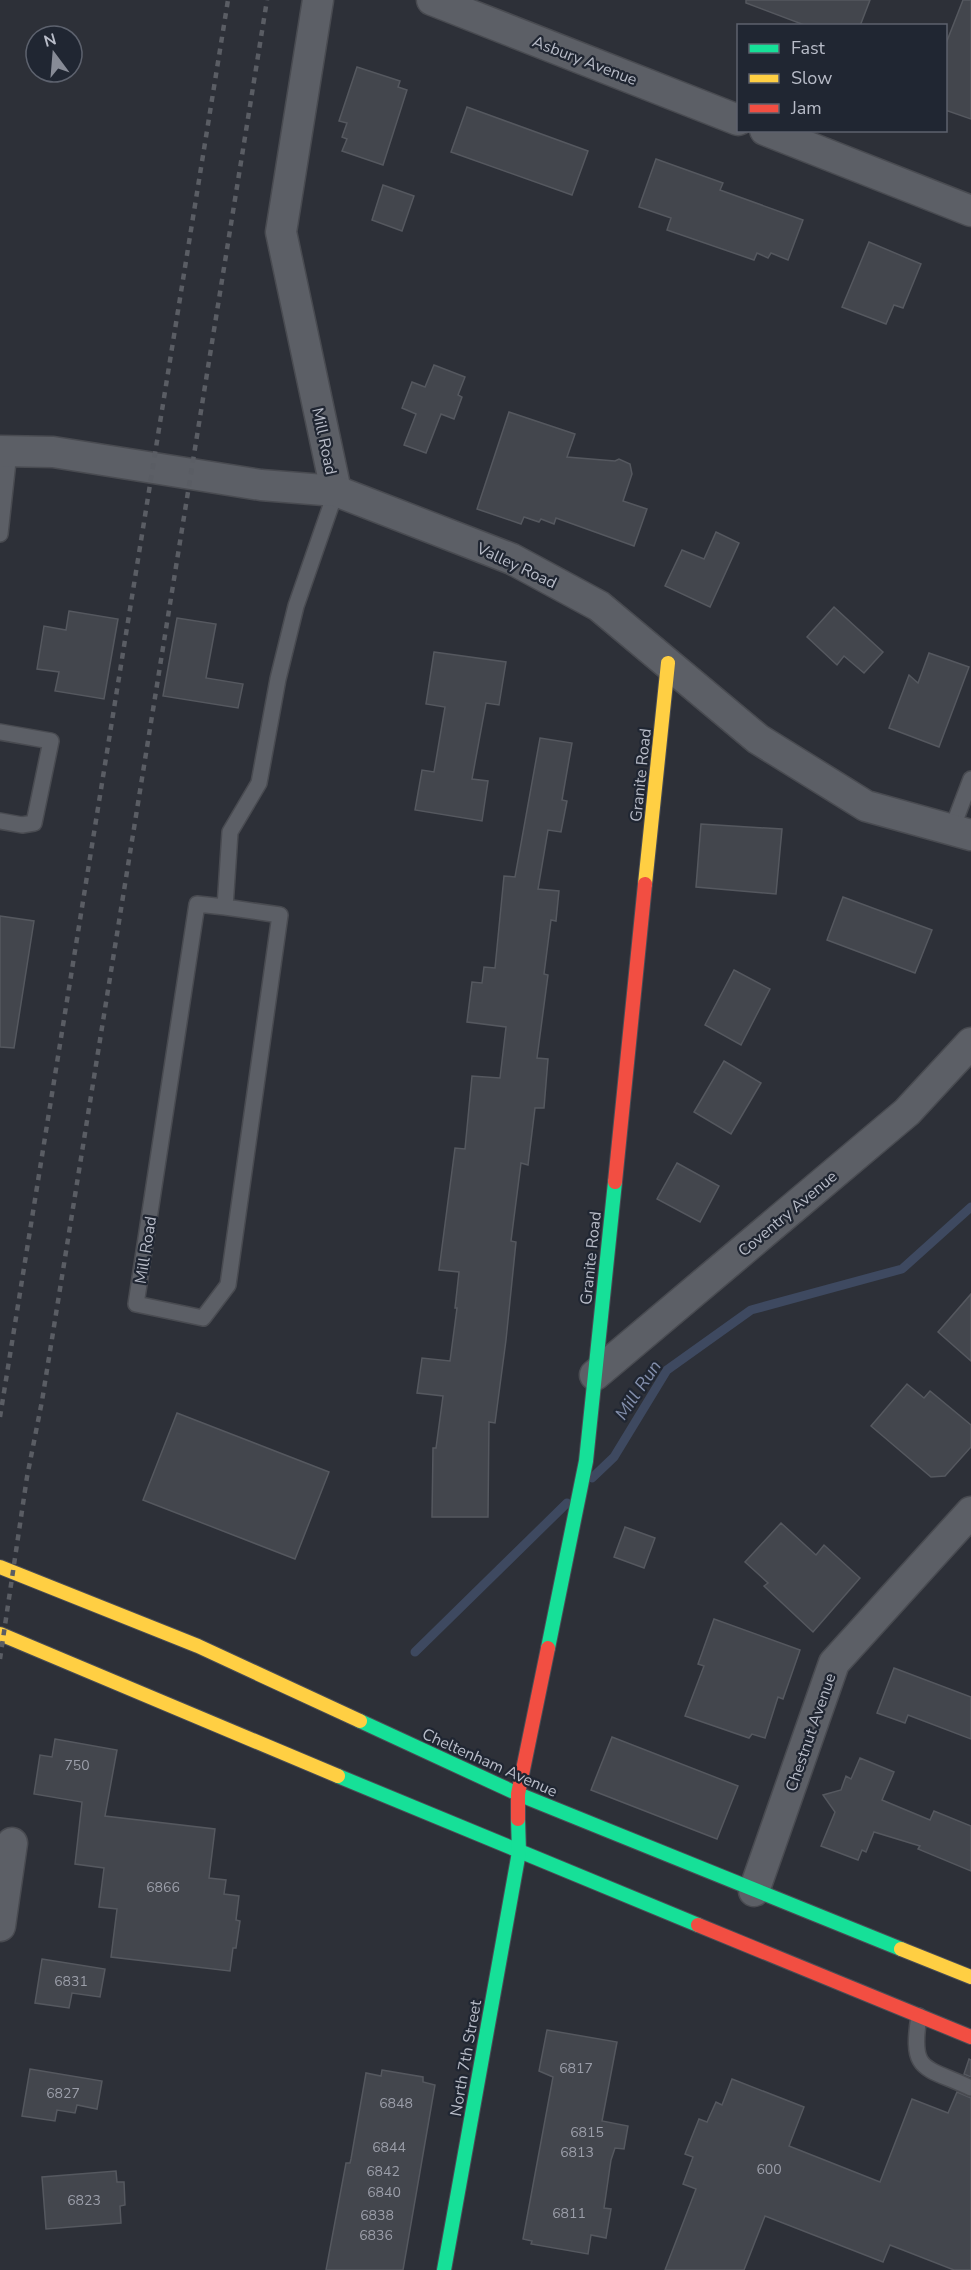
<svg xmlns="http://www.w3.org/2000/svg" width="971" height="2270" viewBox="0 0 971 2270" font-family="'Nunito Sans',sans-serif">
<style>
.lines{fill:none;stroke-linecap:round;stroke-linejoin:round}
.stream{stroke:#3e4960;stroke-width:9}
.building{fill:#43464d;stroke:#55585f;stroke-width:1.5}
.lane-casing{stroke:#494b51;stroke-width:18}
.street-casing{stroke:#494b51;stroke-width:33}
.fast-casing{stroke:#4a4d55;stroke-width:16}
.slow-casing{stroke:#4a4d55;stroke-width:16}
.jam-casing{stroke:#4a4d55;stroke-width:16}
.lane{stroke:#5c5f66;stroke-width:15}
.street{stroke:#5c5f66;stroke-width:30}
.fast{stroke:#16e098;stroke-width:14}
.slow{stroke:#ffcf43;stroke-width:14}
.jam{stroke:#f24e42;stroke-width:14}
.rail{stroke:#5a5d64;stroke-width:4.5;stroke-dasharray:6 6;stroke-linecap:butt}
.labels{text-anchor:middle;stroke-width:4.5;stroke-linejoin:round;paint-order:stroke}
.number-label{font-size:14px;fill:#9b9ea9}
.street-label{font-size:16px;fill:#b8bcc8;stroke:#202632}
.water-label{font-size:18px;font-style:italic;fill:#838fac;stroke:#202632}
</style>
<rect width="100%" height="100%" fill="#2d3038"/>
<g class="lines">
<g class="stream">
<path d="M 592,1478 L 614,1457 L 667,1370 L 751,1310 L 902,1269 L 971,1207"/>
<path d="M 415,1652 L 567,1503"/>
</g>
</g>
<g class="building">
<path d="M 746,0 L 870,0 L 860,26 L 807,26 L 746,3 Z"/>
<path d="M 963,0 L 971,0 L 971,119 L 945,110 L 945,46 Z"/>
<path d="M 357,67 L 400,81 L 398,87 L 407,90 L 383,165 L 342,151 L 347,139 L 342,137 L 347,123 L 339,121 Z"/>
<path d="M 467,107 L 588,151 L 572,195 L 451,152 Z"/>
<path d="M 656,159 L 723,183 L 720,190 L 803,220 L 788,260 L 771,253 L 768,258 L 757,253 L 754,260 L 667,230 L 671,218 L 639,207 Z"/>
<path d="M 383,185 L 414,196 L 402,231 L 372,220 Z"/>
<path d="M 869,242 L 921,264 L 903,308 L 894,305 L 886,324 L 842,307 Z"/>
<path d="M 434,365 L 465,377 L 458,395 L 462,397 L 454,419 L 441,414 L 426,453 L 404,445 L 416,414 L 402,408 L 412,382 L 425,387 Z"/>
<path d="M 509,412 L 575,434 L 567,457 L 615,461 L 619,459 L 630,464 L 632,474 L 623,501 L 647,509 L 634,546 L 556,518 L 554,524 L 541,519 L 539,522 L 524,517 L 521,524 L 477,509 Z"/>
<path d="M 716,532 L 739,543 L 710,607 L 665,586 L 682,550 L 704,559 Z"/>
<path d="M 834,607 L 883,652 L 864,673 L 844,656 L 837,665 L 807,637 Z"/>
<path d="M 69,611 L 118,619 L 104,699 L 55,691 L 59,672 L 37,669 L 44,626 L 66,630 Z"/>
<path d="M 177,618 L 216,624 L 206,678 L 243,684 L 238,708 L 163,696 Z"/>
<path d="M 434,652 L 506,662 L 499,705 L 486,703 L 472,779 L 488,781 L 482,821 L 415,810 L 422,770 L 434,772 L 445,707 L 426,704 Z"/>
<path d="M 929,653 L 969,667 L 939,747 L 889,728 L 909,675 L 918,683 Z"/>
<path d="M 540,738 L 572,743 L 562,800 L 567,801 L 561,832 L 548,830 L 538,889 L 559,891 L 556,921 L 551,920 L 544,974 L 548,975 L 537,1058 L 548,1059 L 544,1108 L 535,1108 L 528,1165 L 521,1163 L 511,1241 L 516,1242 L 506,1340 L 495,1423 L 489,1422 L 488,1517 L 432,1517 L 433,1448 L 436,1448 L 443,1396 L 417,1393 L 422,1358 L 450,1361 L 457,1308 L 455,1308 L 459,1272 L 439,1270 L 455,1148 L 465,1149 L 472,1076 L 500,1078 L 506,1027 L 467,1022 L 472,982 L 482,983 L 484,967 L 495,968 L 504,876 L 515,877 Z"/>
<path d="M 701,824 L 782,829 L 776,894 L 696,887 Z"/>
<path d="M 843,897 L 932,930 L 915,973 L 827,940 Z"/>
<path d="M 0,916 L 34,921 L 14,1048 L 0,1047 Z"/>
<path d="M 734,970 L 770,989 L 741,1045 L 705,1025 Z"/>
<path d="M 724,1061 L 761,1083 L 731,1134 L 694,1112 Z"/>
<path d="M 677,1163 L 719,1186 L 700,1222 L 657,1199 Z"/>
<path d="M 971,1294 L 971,1361 L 938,1332 Z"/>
<path d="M 907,1384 L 924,1398 L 930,1391 L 971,1425 L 971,1447 L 945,1476 L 931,1477 L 871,1426 Z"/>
<path d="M 177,1413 L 329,1472 L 295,1559 L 143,1500 Z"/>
<path d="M 781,1523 L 816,1555 L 824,1545 L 860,1578 L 813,1632 L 764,1586 L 768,1583 L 745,1562 Z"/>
<path d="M 625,1527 L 655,1538 L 644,1568 L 614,1557 Z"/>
<path d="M 714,1619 L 800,1650 L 783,1699 L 778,1697 L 765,1738 L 752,1734 L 749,1738 L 685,1716 L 704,1666 L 698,1664 Z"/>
<path d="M 894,1668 L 971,1697 L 971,1739 L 908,1715 L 905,1723 L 877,1713 Z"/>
<path d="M 612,1737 L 738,1786 L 717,1839 L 591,1790 Z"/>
<path d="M 55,1739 L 117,1750 L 105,1816 L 215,1829 L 209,1878 L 226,1880 L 224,1894 L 239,1896 L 236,1920 L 240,1921 L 236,1948 L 233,1948 L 230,1971 L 111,1957 L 117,1909 L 99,1907 L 104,1868 L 75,1864 L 82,1802 L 34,1794 L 40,1755 L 52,1757 Z"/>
<path d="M 860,1758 L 894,1772 L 882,1800 L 930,1820 L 934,1811 L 971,1826 L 971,1871 L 918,1849 L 920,1846 L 874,1832 L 866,1852 L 862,1850 L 858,1860 L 821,1846 L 835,1812 L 823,1795 L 841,1790 L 846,1776 L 851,1779 Z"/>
<path d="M 42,1959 L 105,1969 L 100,1997 L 72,1993 L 69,2008 L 35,2003 Z"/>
<path d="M 547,2030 L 617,2042 L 602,2121 L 628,2126 L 624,2149 L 615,2148 L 611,2160 L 604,2208 L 611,2209 L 606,2238 L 591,2235 L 588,2254 L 531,2244 L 532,2241 L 523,2239 L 553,2077 L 539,2071 Z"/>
<path d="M 969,2059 L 971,2060 L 971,2077 L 964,2074 Z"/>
<path d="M 30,2069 L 102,2081 L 97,2109 L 77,2105 L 75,2113 L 57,2110 L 55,2121 L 22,2116 Z"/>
<path d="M 382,2070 L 423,2077 L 423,2082 L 435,2085 L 403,2270 L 326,2270 L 346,2163 L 350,2163 L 351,2159 L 366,2073 L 381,2076 Z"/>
<path d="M 732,2079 L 804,2107 L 789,2146 L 880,2182 L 912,2099 L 948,2113 L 957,2092 L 971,2098 L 971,2270 L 954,2270 L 890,2245 L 883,2262 L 765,2216 L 744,2270 L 665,2270 L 696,2189 L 683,2184 L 693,2157 L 685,2154 L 699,2119 L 707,2122 L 716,2102 L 722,2105 Z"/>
<path d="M 116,2171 L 117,2182 L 124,2182 L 125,2205 L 120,2206 L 121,2223 L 46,2229 L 42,2177 Z"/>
</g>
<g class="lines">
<defs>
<g id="lane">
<path d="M 0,534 L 9,452"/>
<path d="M 0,732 L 51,741 L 34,823 L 22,825 L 0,821"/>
<path d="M 952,829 L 971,779"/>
<path d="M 225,907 L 197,904 L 136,1304 L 203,1318 L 228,1285 L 280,915 L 225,907 L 230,832 L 259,783 L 278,679 L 296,606 L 336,491"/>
<path d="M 919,2016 C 910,2073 924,2066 971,2088"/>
</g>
<g id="street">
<path d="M 318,0 L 281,232 L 336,491"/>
<path d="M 432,0 L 738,120"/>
<path d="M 765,130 L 971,211"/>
<path d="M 0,451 L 53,452 L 261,485 L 336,491 L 512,559 L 599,606 L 758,739 L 866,806 L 971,835"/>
<path d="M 595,1375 L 907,1112 L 971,1043"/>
<path d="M 754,1891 L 834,1663 L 971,1512"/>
<path d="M 0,1926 L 12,1843"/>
</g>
<g id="fast">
<path d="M 548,1648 L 586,1461 L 615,1182"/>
<path d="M 360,1721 L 518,1794 L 901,1949"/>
<path d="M 338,1776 L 698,1925"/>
<path d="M 444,2270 L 519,1852 L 518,1819"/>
</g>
<g id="slow">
<path d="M 645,884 L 668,663"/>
<path d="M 0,1567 L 198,1646 L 360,1721"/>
<path d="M 0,1634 L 338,1776"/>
<path d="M 901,1949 L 971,1977"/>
</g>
<g id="jam">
<path d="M 615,1182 L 645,884"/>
<path d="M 518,1819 L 518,1794 L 548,1648"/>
<path d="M 698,1925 L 971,2037"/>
</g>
</defs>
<use href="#lane" class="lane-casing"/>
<use href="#street" class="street-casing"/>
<use href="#fast" class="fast-casing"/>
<use href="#slow" class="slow-casing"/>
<use href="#jam" class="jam-casing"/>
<use href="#lane" class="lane"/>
<use href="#street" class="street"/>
<use href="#fast" class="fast"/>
<use href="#slow" class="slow"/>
<use href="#jam" class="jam"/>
<g class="rail">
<path d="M 0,1417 L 228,0"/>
<path d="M 0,1659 L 27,1477 L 42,1401 L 267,0"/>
</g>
</g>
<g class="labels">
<g class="number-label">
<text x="77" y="1770">750</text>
<text x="163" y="1892">6866</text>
<text x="71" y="1986">6831</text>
<text x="576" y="2073">6817</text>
<text x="63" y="2098">6827</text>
<text x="396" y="2108">6848</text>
<text x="587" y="2137">6815</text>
<text x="389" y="2152">6844</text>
<text x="577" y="2157">6813</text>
<text x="769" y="2174">600</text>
<text x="383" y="2176">6842</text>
<text x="384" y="2197">6840</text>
<text x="84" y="2205">6823</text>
<text x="569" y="2218">6811</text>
<text x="377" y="2220">6838</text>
<text x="376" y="2240">6836</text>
</g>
<g class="street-label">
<text transform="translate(585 60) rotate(21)" y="6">Asbury Avenue</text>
<text transform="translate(325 441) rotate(78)" y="6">Mill Road</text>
<text transform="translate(517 565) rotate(25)" y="6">Valley Road</text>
<text transform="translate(640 775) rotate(-84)" y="6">Granite Road</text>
<text transform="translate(787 1213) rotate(-40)" y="6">Coventry Avenue</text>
<text transform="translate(145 1250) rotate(-81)" y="6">Mill Road</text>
<text transform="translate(590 1258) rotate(-84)" y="6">Granite Road</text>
<text transform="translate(810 1732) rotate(-71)" y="6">Chestnut Avenue</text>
<text transform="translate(490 1762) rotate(24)" y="6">Cheltenham Avenue</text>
<text transform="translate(465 2058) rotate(-80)" y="6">North 7th Street</text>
</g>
<g class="water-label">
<text transform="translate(638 1390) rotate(-56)" y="6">Mill Run</text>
</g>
</g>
<rect x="737" y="24" width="210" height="108" fill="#202632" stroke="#5d626e" stroke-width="1.5"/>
<rect x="749" y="44" width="30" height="9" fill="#16e098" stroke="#5d626e" stroke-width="1.5"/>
<text x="791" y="54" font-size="18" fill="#b8bcc8">Fast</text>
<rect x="749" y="74" width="30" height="9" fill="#ffcf43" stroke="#5d626e" stroke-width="1.5"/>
<text x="791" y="84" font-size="18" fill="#b8bcc8">Slow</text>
<rect x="749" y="104" width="30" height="9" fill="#f24e42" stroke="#5d626e" stroke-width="1.5"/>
<text x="791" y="114" font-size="18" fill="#b8bcc8">Jam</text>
<g transform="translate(54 54) rotate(344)"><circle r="28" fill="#202632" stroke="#5d626e" stroke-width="1.5"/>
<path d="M0-4.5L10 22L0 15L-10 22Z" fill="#878b96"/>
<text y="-9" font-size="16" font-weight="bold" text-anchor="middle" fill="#b8bcc8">N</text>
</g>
</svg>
